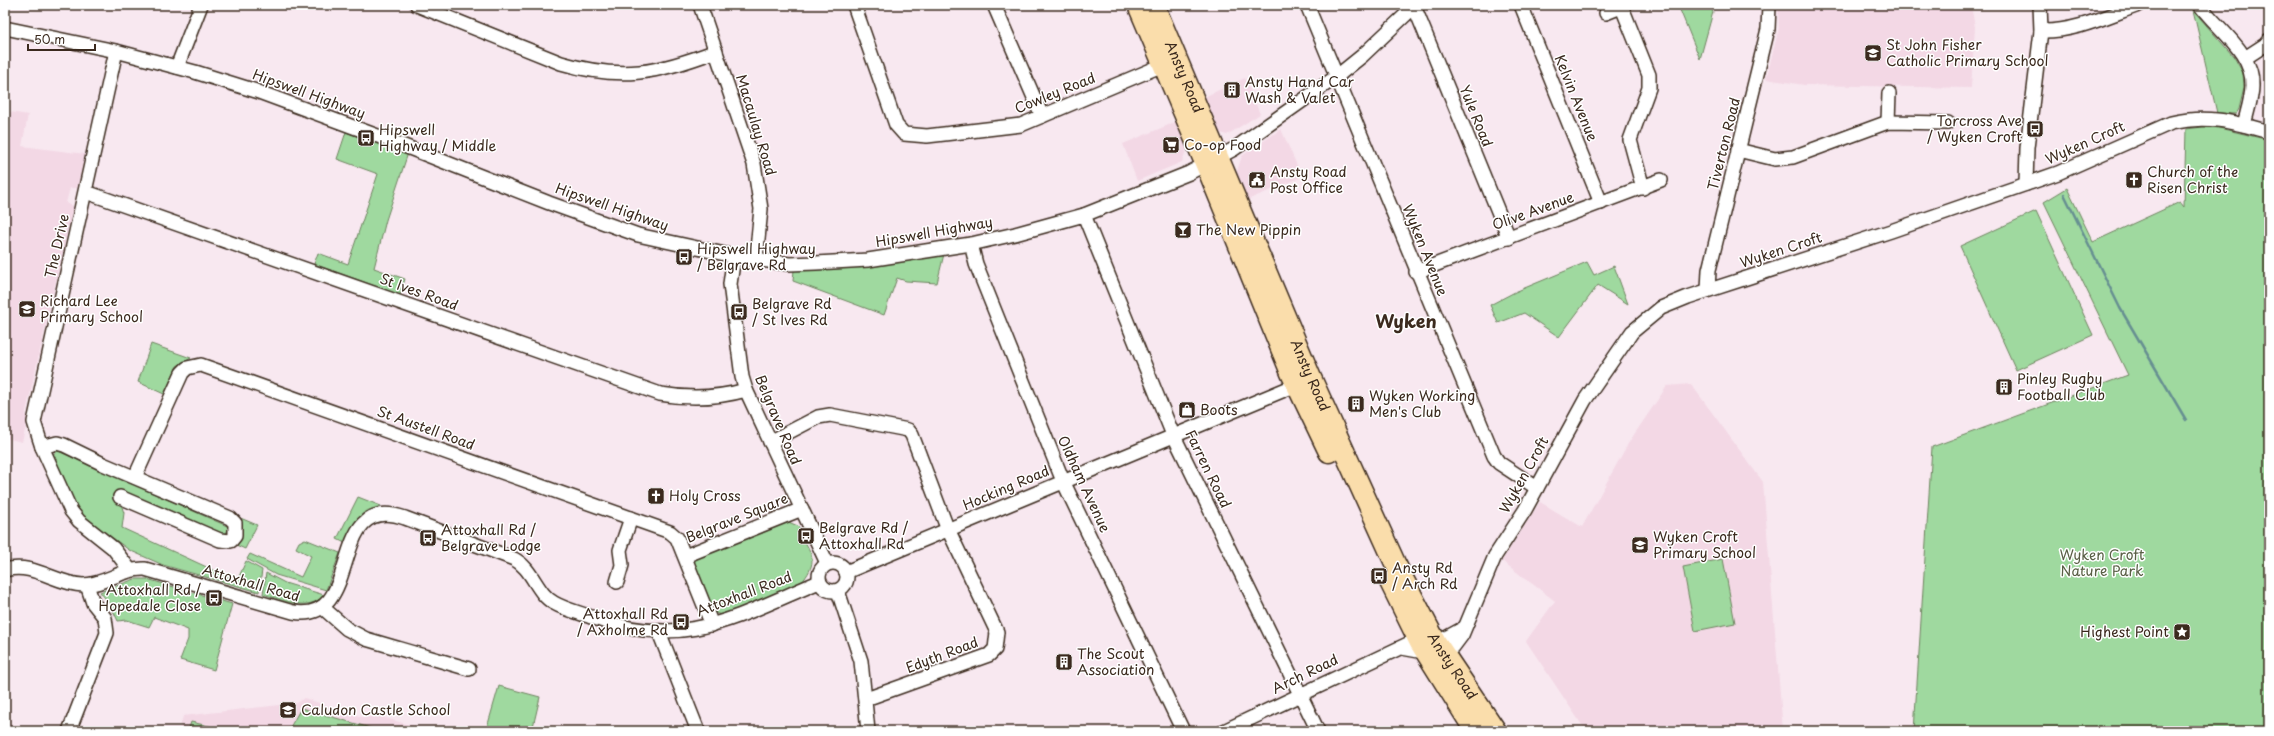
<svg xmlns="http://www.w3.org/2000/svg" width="2274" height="736" viewBox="0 0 2274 736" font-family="'Playpen Sans',sans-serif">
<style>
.built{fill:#f3d8e5}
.green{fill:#9fd99f;stroke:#6d825e}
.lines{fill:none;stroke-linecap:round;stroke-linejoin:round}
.stream{stroke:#668f91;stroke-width:2.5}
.minor-casing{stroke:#3b2a1e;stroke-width:16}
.highway-casing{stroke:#3b2a1e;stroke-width:23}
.minor{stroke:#fff;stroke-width:13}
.highway{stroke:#faddab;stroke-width:20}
.labels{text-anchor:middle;stroke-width:3;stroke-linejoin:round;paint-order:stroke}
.poi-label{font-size:14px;fill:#3b2a1e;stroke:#fff;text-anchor:start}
.street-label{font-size:14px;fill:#3b2a1e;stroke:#fff}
.park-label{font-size:14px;fill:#595f45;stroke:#fff}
.district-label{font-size:18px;font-weight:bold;fill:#3b2a1e;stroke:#fff}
</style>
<rect width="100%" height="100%" fill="#f8e8f0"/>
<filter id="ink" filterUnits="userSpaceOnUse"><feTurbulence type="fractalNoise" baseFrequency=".025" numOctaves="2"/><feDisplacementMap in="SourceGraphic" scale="8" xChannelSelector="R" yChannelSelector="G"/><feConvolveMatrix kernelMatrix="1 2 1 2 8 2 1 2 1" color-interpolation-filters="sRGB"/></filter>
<g filter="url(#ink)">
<g class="built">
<path d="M 1784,5 L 1971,5 L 1975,27 L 1971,88 L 1804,85 L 1766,79 L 1779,28 L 1778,9 Z"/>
<path d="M 1245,78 L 1260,114 L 1227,135 L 1217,132 L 1204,97 Z"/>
<path d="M 5,111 L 28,115 L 22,146 L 85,154 L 77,188 L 70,188 L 66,203 L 73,206 L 26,412 L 27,422 L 22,442 L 5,438 Z"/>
<path d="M 1178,121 L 1188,145 L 1182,162 L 1137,181 L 1123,144 Z"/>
<path d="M 1281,129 L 1302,177 L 1247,200 L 1236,174 L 1242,156 Z"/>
<path d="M 1691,384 L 1763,482 L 1783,731 L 1586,731 L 1526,641 L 1555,601 L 1502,561 L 1540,502 L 1582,527 L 1629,442 L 1667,386 Z"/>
<path d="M 304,698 L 362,717 L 382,717 L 430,731 L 179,731 L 183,716 L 297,703 Z"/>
</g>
<g class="green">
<path d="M 1678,5 L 1710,5 L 1713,12 L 1700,59 Z"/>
<path d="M 2193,10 L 2234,57 L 2243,73 L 2244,88 L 2239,109 L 2236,114 L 2217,113 Z"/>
<path d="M 2211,126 L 2269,140 L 2269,731 L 1914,731 L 1932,447 L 2128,375 L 2044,202 L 2067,188 L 2093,242 L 2180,202 L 2184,207 L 2186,129 Z"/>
<path d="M 346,132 L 408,153 L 386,220 L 374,268 L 405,279 L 400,295 L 314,264 L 318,253 L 348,264 L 378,174 L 337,159 Z"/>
<path d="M 2036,211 L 2093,335 L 2016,370 L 1960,246 Z"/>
<path d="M 944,254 L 937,283 L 906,281 L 897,278 L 884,315 L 793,281 L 794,270 L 840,268 Z"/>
<path d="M 1587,262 L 1594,275 L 1614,266 L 1628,304 L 1598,285 L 1559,337 L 1524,313 L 1498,323 L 1490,305 L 1515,292 Z"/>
<path d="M 151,344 L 191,358 L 177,366 L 164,394 L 138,382 Z"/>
<path d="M 58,451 L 227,526 L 229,528 L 225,535 L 223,535 L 116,490 L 115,493 L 118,495 L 124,513 L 122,528 L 237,581 L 246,561 L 262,570 L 259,592 L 163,565 L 129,550 L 82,515 L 70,496 L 53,454 Z"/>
<path d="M 358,497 L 381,506 C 362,512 350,524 345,543 L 337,539 Z"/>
<path d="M 238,517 L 257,525 L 245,549 L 234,544 C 240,535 245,528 238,517 Z"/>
<path d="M 786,521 L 798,526 C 802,532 801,535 805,542 C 816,560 814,567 799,586 L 721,615 L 713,612 L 693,564 L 699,556 Z"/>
<path d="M 305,539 L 340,553 L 326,590 L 276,575 L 247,559 L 250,554 L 301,577 L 311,556 L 296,548 L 299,542 Z"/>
<path d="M 1723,559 L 1735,623 L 1695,631 L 1683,567 Z"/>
<path d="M 266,573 L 285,583 L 324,595 C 308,613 283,600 263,594 Z"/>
<path d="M 135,579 L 147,579 L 232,604 L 214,670 L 180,660 L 188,639 L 188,630 L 154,617 L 149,627 L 127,620 L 118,621 L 110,604 L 100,592 Z"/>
<path d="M 499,686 L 540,697 L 532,731 L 486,731 Z"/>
<path d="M 301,708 L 381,731 L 288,731 Z"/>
<path d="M 191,722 L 231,731 L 188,731 Z"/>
</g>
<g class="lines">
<path class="stream" d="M 2064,194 L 2120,308 L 2186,420"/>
<defs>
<g id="minor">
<path d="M 417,5 L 561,63 C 622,81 658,73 716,51"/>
<path d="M 700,5 L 754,164 L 761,209 L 756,259"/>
<path d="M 854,5 L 896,125 L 904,134 L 927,136 L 1021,125 L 1163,65"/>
<path d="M 994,5 L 1042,116"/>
<path d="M 1307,5 L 1494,456 L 1499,463 L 1537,488"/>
<path d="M 1521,5 L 1601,203"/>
<path d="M 1621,5 L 1649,75 L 1649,88 L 1630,140 L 1643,188"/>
<path d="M 2200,5 C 2217,29 2254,53 2252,86 C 2252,98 2247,112 2244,125"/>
<path d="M 1414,6 L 1509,238"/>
<path d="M 1606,13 L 1621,7"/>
<path d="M 5,28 L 116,51 L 195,72 L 256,91 L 394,142 L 549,203 L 638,235 L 734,256 L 789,264 L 816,263 L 868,260 L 971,244 L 1015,234 L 1084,215 L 1189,173 L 1234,149 L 1336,77 L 1362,56 L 1416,5"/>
<path d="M 2041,31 C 2075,32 2107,16 2139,5"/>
<path d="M 116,51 L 34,422 L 42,447 L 71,511 L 79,521 L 113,548 L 130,570"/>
<path d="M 2245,58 L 2265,45 L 2269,40"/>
<path d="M 177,67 L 201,5"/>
<path d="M 1888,122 L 1889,93"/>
<path d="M 1738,150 L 1775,159 L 1793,157 L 1888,122 L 1948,123"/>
<path d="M 2026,184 L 2027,148 L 2041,31 L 2040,5"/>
<path d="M 86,192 L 660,394 C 689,399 718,398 746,390"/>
<path d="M 1084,215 L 1171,430 L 1318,731"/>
<path d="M 971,244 L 976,264 L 1063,481 L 1183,731"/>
<path d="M 734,256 L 730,284 L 742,377 L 746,390 L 827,563"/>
<path d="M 1416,272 L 1661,180"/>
<path d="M 1708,290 L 1709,270 L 1768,29 L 1769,5"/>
<path d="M 770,442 L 818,417 L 830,415 L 908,430 L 912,435 L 946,525 L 997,632 L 995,649 L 989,655 L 866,699"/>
<path d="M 42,447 L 57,443 L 64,445 L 103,464 L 230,518 L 235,523 L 235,536 L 231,541 L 220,540 L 120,497"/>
<path d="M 135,477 L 182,373 L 187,368 L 201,365 L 670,532 L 677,538 L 712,625"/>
<path d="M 685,556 L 802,509"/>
<circle cx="833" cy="577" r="14"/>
<path d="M 5,570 C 34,562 55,584 83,585 C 105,585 122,568 145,569 L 293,612 C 366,625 325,490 405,518 L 514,559 C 533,569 536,593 554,603 C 566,610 581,613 594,618 C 684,651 737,616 819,582"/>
<path d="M 846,572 L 1289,388"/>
<path d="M 617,582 L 622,565 L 620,550 L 631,518"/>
<path d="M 838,591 L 861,661 L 868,731"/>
<path d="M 322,607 L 347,629 L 366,639 L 469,669"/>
<path d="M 659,632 L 698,731"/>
<path d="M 1429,643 L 1442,640 L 1464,628"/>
<path d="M 1402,648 L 1435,654 L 1448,651 L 1453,647 L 1462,635 L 1495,556 L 1525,510 L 1585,400 L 1632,332 L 1661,308 L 1688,297 L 1891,231 L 2058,173 L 2171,123 C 2208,114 2234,122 2269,132"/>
<path d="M 69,731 L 107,633 L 105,618 L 93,603 L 87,585"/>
<path d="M 1224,731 L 1408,644"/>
</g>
<g id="highway">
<path d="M 1138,5 L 1206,165 L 1291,373 L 1329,452"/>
<path id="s1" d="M 1154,5 L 1311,378 L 1395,563 L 1436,642 L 1496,731"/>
<path d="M 1390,582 L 1420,643 L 1475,731"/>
</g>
</defs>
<use href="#minor" class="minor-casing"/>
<use href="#highway" class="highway-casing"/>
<use href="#minor" class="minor"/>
<use href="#highway" class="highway"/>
</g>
</g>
<defs>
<symbol id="school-square" viewBox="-11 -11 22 22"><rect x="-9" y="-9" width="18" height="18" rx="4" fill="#3b2a1e" stroke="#fff"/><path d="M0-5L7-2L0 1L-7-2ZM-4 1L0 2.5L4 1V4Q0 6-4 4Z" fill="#fff"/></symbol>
<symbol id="building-square" viewBox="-11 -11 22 22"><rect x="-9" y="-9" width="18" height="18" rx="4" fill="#3b2a1e" stroke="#fff"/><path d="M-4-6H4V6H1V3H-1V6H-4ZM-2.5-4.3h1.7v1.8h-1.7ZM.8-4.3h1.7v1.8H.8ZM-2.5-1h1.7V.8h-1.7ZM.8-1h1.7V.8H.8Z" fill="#fff"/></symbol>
<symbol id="bus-square" viewBox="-11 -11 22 22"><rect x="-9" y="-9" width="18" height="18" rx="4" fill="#3b2a1e" stroke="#fff"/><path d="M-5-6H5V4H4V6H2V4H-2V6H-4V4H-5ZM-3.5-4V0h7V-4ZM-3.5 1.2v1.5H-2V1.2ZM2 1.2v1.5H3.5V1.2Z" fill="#fff"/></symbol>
<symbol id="supermarket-square" viewBox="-11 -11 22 22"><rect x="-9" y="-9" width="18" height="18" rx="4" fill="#3b2a1e" stroke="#fff"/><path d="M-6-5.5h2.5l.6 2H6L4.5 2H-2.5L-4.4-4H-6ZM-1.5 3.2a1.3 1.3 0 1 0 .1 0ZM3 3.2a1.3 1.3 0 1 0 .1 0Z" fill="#fff"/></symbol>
<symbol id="civic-square" viewBox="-11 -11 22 22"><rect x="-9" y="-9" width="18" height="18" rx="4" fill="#3b2a1e" stroke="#fff"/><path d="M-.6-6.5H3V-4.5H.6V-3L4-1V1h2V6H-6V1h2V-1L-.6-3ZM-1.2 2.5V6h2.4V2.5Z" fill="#fff"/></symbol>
<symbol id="church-square" viewBox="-11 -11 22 22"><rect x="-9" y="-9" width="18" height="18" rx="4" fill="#3b2a1e" stroke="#fff"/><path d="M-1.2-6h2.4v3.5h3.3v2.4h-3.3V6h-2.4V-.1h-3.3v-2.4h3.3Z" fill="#fff"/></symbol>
<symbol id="bar-square" viewBox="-11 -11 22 22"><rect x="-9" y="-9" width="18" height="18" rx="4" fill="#3b2a1e" stroke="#fff"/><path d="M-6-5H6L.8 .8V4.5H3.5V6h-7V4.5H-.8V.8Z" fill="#fff"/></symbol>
<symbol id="shop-square" viewBox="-11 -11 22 22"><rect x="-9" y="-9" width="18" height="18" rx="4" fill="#3b2a1e" stroke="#fff"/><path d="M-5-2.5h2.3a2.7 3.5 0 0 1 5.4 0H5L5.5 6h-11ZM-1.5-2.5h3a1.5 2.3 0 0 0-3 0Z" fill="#fff"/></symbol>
<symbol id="sight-square" viewBox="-11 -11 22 22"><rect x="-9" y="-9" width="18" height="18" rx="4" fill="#3b2a1e" stroke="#fff"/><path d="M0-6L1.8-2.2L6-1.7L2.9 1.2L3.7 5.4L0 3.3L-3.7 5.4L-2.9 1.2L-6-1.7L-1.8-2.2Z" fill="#fff"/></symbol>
</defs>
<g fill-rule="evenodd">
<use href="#school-square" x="1863" y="43" width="20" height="20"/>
<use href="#building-square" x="1222" y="80" width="20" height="20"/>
<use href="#bus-square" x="2025" y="119" width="20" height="20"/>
<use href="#bus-square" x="356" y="128" width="20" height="20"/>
<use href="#supermarket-square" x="1161" y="135" width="20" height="20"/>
<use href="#civic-square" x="1247" y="170" width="20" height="20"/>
<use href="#church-square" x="2124" y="170" width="20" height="20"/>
<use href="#bar-square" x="1173" y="220" width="20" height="20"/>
<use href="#bus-square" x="674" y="247" width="20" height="20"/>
<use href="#school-square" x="17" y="299" width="20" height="20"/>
<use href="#bus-square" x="729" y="302" width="20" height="20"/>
<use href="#building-square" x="1994" y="377" width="20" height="20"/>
<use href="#building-square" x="1346" y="394" width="20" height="20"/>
<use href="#shop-square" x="1177" y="400" width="20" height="20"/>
<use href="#church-square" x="646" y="486" width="20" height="20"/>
<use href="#bus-square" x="796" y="526" width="20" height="20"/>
<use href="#bus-square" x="418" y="528" width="20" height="20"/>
<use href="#school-square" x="1630" y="535" width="20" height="20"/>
<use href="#bus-square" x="1369" y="566" width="20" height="20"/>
<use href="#bus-square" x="204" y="588" width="20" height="20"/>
<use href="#bus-square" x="671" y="612" width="20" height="20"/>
<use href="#sight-square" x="2172" y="622" width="20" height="20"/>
<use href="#building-square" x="1054" y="652" width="20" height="20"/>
<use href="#school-square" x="278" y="700" width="20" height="20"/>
</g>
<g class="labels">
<g class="poi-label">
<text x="1886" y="50">St John Fisher<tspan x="1886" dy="16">Catholic Primary School</tspan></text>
<text x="1245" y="87">Ansty Hand Car<tspan x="1245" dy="16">Wash &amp; Valet</tspan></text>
<text x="2022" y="126" text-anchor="end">Torcross Ave<tspan x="2022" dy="16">/ Wyken Croft</tspan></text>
<text x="379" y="135">Hipswell<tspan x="379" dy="16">Highway / Middle</tspan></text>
<text x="1184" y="150">Co-op Food</text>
<text x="1270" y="177">Ansty Road<tspan x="1270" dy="16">Post Office</tspan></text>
<text x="2147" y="177">Church of the<tspan x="2147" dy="16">Risen Christ</tspan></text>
<text x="1196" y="235">The New Pippin</text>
<text x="697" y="254">Hipswell Highway<tspan x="697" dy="16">/ Belgrave Rd</tspan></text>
<text x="40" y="306">Richard Lee<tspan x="40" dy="16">Primary School</tspan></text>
<text x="752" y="309">Belgrave Rd<tspan x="752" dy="16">/ St Ives Rd</tspan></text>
<text x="2017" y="384">Pinley Rugby<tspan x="2017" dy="16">Football Club</tspan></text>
<text x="1369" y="401">Wyken Working<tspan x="1369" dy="16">Men's Club</tspan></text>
<text x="1200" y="415">Boots</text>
<text x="669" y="501">Holy Cross</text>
<text x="819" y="533">Belgrave Rd /<tspan x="819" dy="16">Attoxhall Rd</tspan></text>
<text x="441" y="535">Attoxhall Rd /<tspan x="441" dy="16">Belgrave Lodge</tspan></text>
<text x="1653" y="542">Wyken Croft<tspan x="1653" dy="16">Primary School</tspan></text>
<text x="1392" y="573">Ansty Rd<tspan x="1392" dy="16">/ Arch Rd</tspan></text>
<text x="201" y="595" text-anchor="end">Attoxhall Rd /<tspan x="201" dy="16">Hopedale Close</tspan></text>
<text x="668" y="619" text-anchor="end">Attoxhall Rd<tspan x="668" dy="16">/ Axholme Rd</tspan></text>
<text x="2169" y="637" text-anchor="end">Highest Point</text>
<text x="1077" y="659">The Scout<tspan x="1077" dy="16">Association</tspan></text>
<text x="301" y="715">Caludon Castle School</text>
</g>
<g class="street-label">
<text dy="5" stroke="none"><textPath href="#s1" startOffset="78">Ansty Road</textPath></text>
<text transform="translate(1055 93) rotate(-22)" y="5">Cowley Road</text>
<text transform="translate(309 94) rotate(20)" y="5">Hipswell Highway</text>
<text transform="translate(1576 98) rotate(68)" y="5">Kelvin Avenue</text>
<text transform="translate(1476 116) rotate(68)" y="5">Yule Road</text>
<text transform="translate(756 125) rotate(73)" y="5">Macaulay Road</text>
<text transform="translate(2085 143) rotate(-24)" y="5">Wyken Croft</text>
<text transform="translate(1724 144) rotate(-76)" y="5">Tiverton Road</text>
<text transform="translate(612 207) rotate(19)" y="5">Hipswell Highway</text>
<text transform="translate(1533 211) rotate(-20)" y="5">Olive Avenue</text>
<text transform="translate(934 232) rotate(-10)" y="5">Hipswell Highway</text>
<text transform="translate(57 246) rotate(-77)" y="5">The Drive</text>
<text transform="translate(1425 250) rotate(68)" y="5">Wyken Avenue</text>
<text transform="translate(1781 250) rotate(-18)" y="5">Wyken Croft</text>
<text transform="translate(419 292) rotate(20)" y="5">St Ives Road</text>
<text dy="5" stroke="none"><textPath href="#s1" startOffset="402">Ansty Road</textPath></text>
<text transform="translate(778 420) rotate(67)" y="5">Belgrave Road</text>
<text transform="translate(426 428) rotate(20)" y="5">St Austell Road</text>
<text transform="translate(1208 469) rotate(64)" y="5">Farren Road</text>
<text transform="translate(1524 475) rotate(-61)" y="5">Wyken Croft</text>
<text transform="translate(1084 484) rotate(65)" y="5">Oldham Avenue</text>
<text transform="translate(1006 488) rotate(-23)" y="5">Hocking Road</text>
<text transform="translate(737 518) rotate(-22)" y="5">Belgrave Square</text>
<text transform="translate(251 583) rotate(16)" y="5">Attoxhall Road</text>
<text transform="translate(744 594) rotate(-21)" y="5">Attoxhall Road</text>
<text transform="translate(942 655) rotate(-21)" y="5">Edyth Road</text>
<text dy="5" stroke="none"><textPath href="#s1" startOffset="726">Ansty Road</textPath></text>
<text transform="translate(1305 674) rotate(-26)" y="5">Arch Road</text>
</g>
<g class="park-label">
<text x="2102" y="560">Wyken Croft<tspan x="2102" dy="16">Nature Park</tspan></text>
</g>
<g class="district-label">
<text x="1406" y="328">Wyken</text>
</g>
</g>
<rect width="2274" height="736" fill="none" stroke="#fff" stroke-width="20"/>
<rect x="10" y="10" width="2254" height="716" fill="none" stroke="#3b2a1e" stroke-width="1.5" filter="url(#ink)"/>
<path d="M28 44v6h67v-6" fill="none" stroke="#3b2a1e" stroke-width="2"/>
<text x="34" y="44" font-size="12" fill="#3b2a1e" stroke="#ffffff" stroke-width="3" paint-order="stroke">50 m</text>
</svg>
